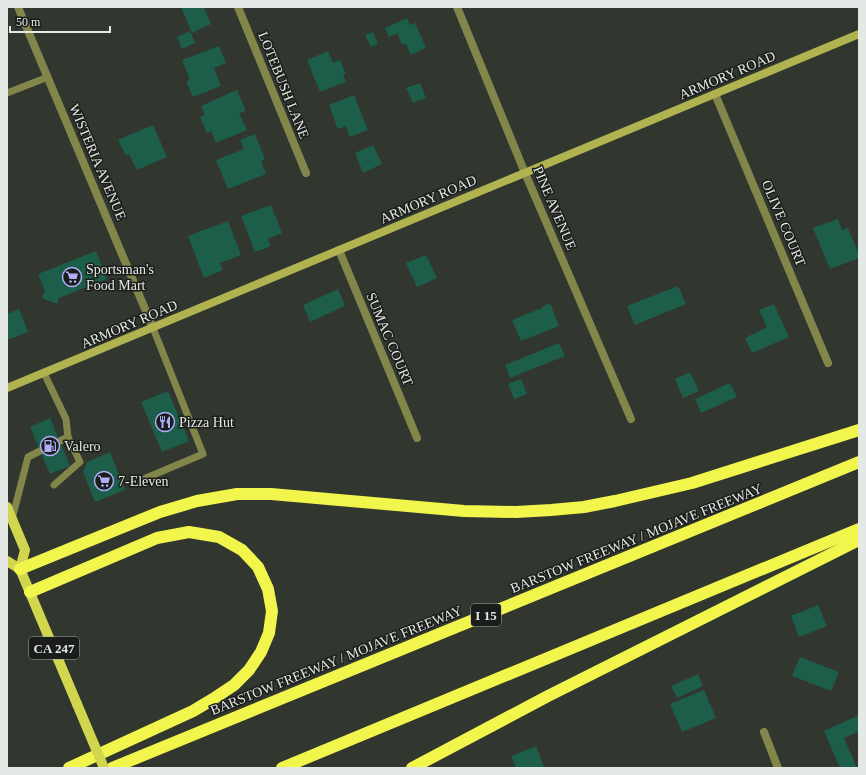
<svg xmlns="http://www.w3.org/2000/svg" width="866" height="775" viewBox="0 0 866 775" font-family="Georgia,serif">
<style>
.building{fill:#1d5e4a}
.lines{fill:none;stroke-linecap:round;stroke-linejoin:round}
.lane{stroke:#83864a;stroke-width:7}
.street{stroke:#83864a;stroke-width:8}
.secondary{stroke:#b0b34f;stroke-width:8}
.primary{stroke:#d2d64f;stroke-width:10}
.highway{stroke:#f2f64c;stroke-width:12}
.primary-bridge{stroke:#d2d64f;stroke-width:10}
.labels{text-anchor:middle;stroke-width:3;stroke-linejoin:round;paint-order:stroke}
.shield{fill:#1a1d1a;stroke:#a8aca8;stroke-width:1}
.shield-label{font-size:13px;font-weight:bold;fill:#e5e9e5}
.street-label{font-size:14px;fill:#e5e9e5;stroke:#1a1d1a}
.poi-label{font-size:14px;fill:#e5e9e5;stroke:#1a1d1a;text-anchor:start}
</style>
<rect width="100%" height="100%" fill="#31362f"/>
<g class="building">
<path d="M 181,7 L 204,7 L 211,24 L 192,33 Z"/>
<path d="M 407,18 L 410,25 L 415,23 L 426,48 L 411,55 L 406,44 L 402,45 L 397,33 L 389,37 L 385,28 Z"/>
<path d="M 190,31 L 195,43 L 182,49 L 177,37 Z"/>
<path d="M 373,32 L 378,44 L 371,47 L 365,35 Z"/>
<path d="M 219,46 L 226,63 L 214,68 L 221,86 L 193,97 L 186,81 L 190,80 L 182,60 Z"/>
<path d="M 328,51 L 333,63 L 340,60 L 346,74 L 343,75 L 346,82 L 320,92 L 307,60 Z"/>
<path d="M 420,83 L 426,98 L 413,103 L 406,88 Z"/>
<path d="M 237,90 L 246,111 L 239,113 L 247,130 L 216,143 L 211,131 L 207,133 L 200,117 L 205,115 L 201,106 Z"/>
<path d="M 354,95 L 368,130 L 350,137 L 346,126 L 338,129 L 329,105 Z"/>
<path d="M 153,125 L 167,157 L 137,170 L 129,154 L 126,156 L 118,140 Z"/>
<path d="M 255,134 L 265,159 L 261,161 L 266,174 L 228,189 L 216,160 L 244,149 L 240,140 Z"/>
<path d="M 373,145 L 382,164 L 363,173 L 355,153 Z"/>
<path d="M 271,205 L 282,233 L 268,239 L 271,246 L 255,252 L 241,216 Z"/>
<path d="M 838,219 L 842,230 L 848,228 L 859,255 L 859,258 L 830,269 L 813,228 Z"/>
<path d="M 228,221 L 241,255 L 220,263 L 223,270 L 204,278 L 188,236 Z"/>
<path d="M 96,251 L 107,279 L 59,298 L 57,304 L 42,298 L 45,291 L 38,274 Z"/>
<path d="M 426,255 L 437,278 L 417,287 L 406,263 Z"/>
<path d="M 678,286 L 686,304 L 635,325 L 627,306 Z"/>
<path d="M 338,289 L 345,306 L 310,322 L 303,305 Z"/>
<path d="M 550,303 L 559,326 L 521,341 L 512,320 L 542,308 L 542,307 Z"/>
<path d="M 774,304 L 789,337 L 752,353 L 745,338 L 767,327 L 759,310 Z"/>
<path d="M 19,309 L 28,332 L 7,340 L 7,314 Z"/>
<path d="M 559,343 L 565,356 L 510,378 L 505,365 Z"/>
<path d="M 690,372 L 699,391 L 683,398 L 675,379 Z"/>
<path d="M 521,379 L 527,394 L 514,399 L 508,384 Z"/>
<path d="M 730,383 L 737,397 L 701,413 L 695,399 Z"/>
<path d="M 168,391 L 189,441 L 162,452 L 141,402 Z"/>
<path d="M 50,418 L 70,466 L 50,474 L 30,427 Z"/>
<path d="M 110,452 L 125,490 L 95,502 L 83,472 L 87,462 Z"/>
<path d="M 818,605 L 827,626 L 799,637 L 791,616 Z"/>
<path d="M 800,657 L 839,672 L 831,691 L 792,676 Z"/>
<path d="M 698,674 L 703,686 L 677,698 L 671,686 Z"/>
<path d="M 704,690 L 716,718 L 682,732 L 670,704 Z"/>
<path d="M 859,715 L 859,738 L 857,732 L 844,738 L 857,768 L 840,768 L 824,731 Z"/>
<path d="M 536,746 L 544,767 L 541,768 L 516,768 L 511,756 Z"/>
</g>
<g class="lines">
<g class="lane">
<path d="M 7,93 L 48,77"/>
<path d="M 146,478 L 203,454 L 153,328"/>
<path d="M 54,485 L 80,462 L 68,437"/>
<path d="M 12,519 L 28,457 L 68,437 L 66,419 L 44,373"/>
</g>
<g class="street">
<path d="M 18,7 L 153,328"/>
<path d="M 238,7 L 306,173"/>
<path d="M 457,7 L 525,173 L 631,419"/>
<path d="M 715,94 L 828,363"/>
<path d="M 339,250 L 417,438"/>
<path d="M 764,732 L 778,768"/>
</g>
<path class="secondary" d="M 7,388 L 859,34"/>
<g class="primary">
<path d="M 7,507 L 25,550 L 20,569"/>
<path d="M 7,561 L 20,569 L 77,704"/>
</g>
<g class="highway">
<path d="M 20,569 L 160,512 L 197,501 L 237,494 L 271,494 L 464,511 L 516,512 L 551,510 L 584,507 L 615,501 L 692,483 L 859,430"/>
<path d="M 30,592 L 157,538 L 189,532 L 219,537 L 242,550 L 258,567 L 268,589 L 272,611 L 269,633 L 261,652 L 249,670 L 234,685 L 213,699 L 193,711 L 69,768"/>
<path d="M 112,768 L 859,462"/>
<path d="M 282,768 L 859,529"/>
<path d="M 412,768 L 548,696 L 859,540"/>
</g>
<path class="primary-bridge" d="M 77,704 L 104,768"/>
</g>
<defs>
<symbol id="supermarket-ring" viewBox="-11 -11 22 22"><circle r="9.5" fill="#1a1d1a" stroke="#afaefa" stroke-width="1.5"/><path d="M-6-5.5h2.5l.6 2H6L4.5 2H-2.5L-4.4-4H-6ZM-1.5 3.2a1.3 1.3 0 1 0 .1 0ZM3 3.2a1.3 1.3 0 1 0 .1 0Z" fill="#afaefa"/></symbol>
<symbol id="restaurant-ring" viewBox="-11 -11 22 22"><circle r="9.5" fill="#1a1d1a" stroke="#afaefa" stroke-width="1.5"/><path d="M-5-6h1v4h1v-4h1v4h1v-4h1v5L-1.5 .5V6h-2V.5L-5-1ZM5-6V6H3V1.5H1.5Q1.5-4 5-6Z" fill="#afaefa"/></symbol>
<symbol id="fuel-ring" viewBox="-11 -11 22 22"><circle r="9.5" fill="#1a1d1a" stroke="#afaefa" stroke-width="1.5"/><path d="M-5.5-6h7V0h2V4h1.3V-2.5L3-4.5l.8-.8L6-3V5H2.5V1h-1V6h-7ZM-4.2-4.7v3.2H.2V-4.7Z" fill="#afaefa"/></symbol>
</defs>
<g fill-rule="evenodd">
<use href="#supermarket-ring" x="61" y="266" width="22" height="22"/>
<use href="#restaurant-ring" x="154" y="411" width="22" height="22"/>
<use href="#fuel-ring" x="39" y="435" width="22" height="22"/>
<use href="#supermarket-ring" x="93" y="470" width="22" height="22"/>
</g>
<g class="labels">
<g class="shield">
<rect x="471" y="604" width="30" height="22" rx="3"/>
<rect x="29" y="637" width="50" height="22" rx="3"/>
</g>
<g class="shield-label">
<text x="486" y="620">I 15</text>
<text x="54" y="653">CA 247</text>
</g>
<g class="street-label">
<text transform="translate(727 75) rotate(-23)" y="5">ARMORY ROAD</text>
<text transform="translate(284 85) rotate(68)" y="5">LOTEBUSH LANE</text>
<text transform="translate(98 162) rotate(67)" y="5">WISTERIA AVENUE</text>
<text transform="translate(428 199) rotate(-23)" y="5">ARMORY ROAD</text>
<text transform="translate(555 208) rotate(67)" y="5">PINE AVENUE</text>
<text transform="translate(784 223) rotate(67)" y="5">OLIVE COURT</text>
<text transform="translate(129 324) rotate(-23)" y="5">ARMORY ROAD</text>
<text transform="translate(390 339) rotate(67)" y="5">SUMAC COURT</text>
<text transform="translate(636 538) rotate(-22)" y="5">BARSTOW FREEWAY / MOJAVE FREEWAY</text>
<text transform="translate(336 660) rotate(-22)" y="5">BARSTOW FREEWAY / MOJAVE FREEWAY</text>
</g>
<g class="poi-label">
<text x="86" y="274">Sportsman's<tspan x="86" dy="16">Food Mart</tspan></text>
<text x="179" y="427">Pizza Hut</text>
<text x="64" y="451">Valero</text>
<text x="118" y="486">7-Eleven</text>
</g>
</g>
<rect width="866" height="775" fill="none" stroke="#e5e9e5" stroke-width="16"/>
<path d="M10 26v6h100v-6" fill="none" stroke="#e5e9e5" stroke-width="2"/>
<text x="16" y="26" font-size="12" fill="#e5e9e5" stroke="#1a1d1a" stroke-width="3" paint-order="stroke">50 m</text>
</svg>
